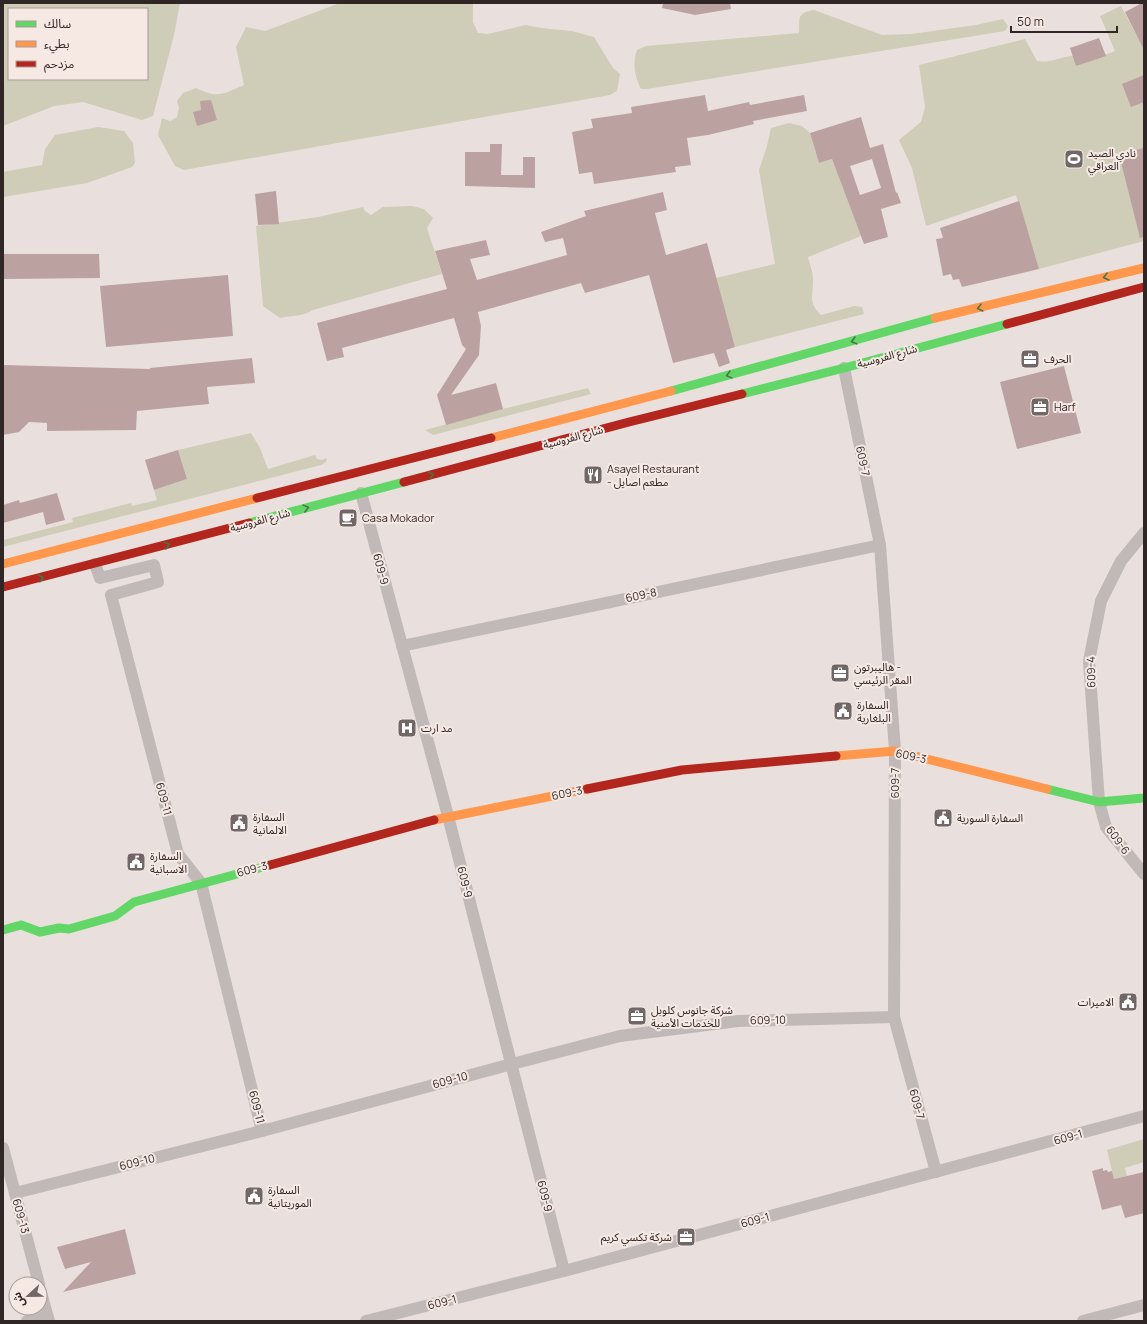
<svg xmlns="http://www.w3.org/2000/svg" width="1147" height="1324" viewBox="0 0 1147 1324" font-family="Manrope,'Noto Sans Arabic',sans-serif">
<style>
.green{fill:#cfccb8;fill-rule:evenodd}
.building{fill:#bba2a1;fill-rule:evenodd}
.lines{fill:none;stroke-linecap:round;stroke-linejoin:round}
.street{stroke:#c1b9b7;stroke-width:12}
.fast{stroke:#63d668;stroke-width:9}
.slow{stroke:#ff974d;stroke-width:9}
.jam{stroke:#b3261e;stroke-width:9}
.oneway{stroke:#487544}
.labels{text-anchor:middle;stroke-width:4;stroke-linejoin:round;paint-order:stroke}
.poi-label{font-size:11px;fill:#312626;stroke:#f6e9e4;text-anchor:start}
.street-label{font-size:11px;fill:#312626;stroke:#f6e9e4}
</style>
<rect width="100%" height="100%" fill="#e9e0dd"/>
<g class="green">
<path d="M 3,3 L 180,3 L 174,35 L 153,116 L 142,120 L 83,102 L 54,106 L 3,126 ZM 9,9 L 147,9 L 147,79 L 9,79 Z"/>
<path d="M 340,3 L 473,3 L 473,22 L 478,33 L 488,34 L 525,25 L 541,28 L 572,31 L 594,37 L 613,68 L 620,74 L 617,91 L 610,95 L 184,170 L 175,166 L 158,135 L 162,118 L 170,121 L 177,117 L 179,108 L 177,101 L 183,93 L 196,88 C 218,99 223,94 244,85 L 236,47 L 246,27 L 265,31 Z"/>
<path d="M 1121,6 L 1137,36 L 1144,32 L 1144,241 L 1039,269 L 1016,195 L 926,226 L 912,168 L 899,140 L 921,122 L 925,107 L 919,65 L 1025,39 L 1037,61 C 1052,63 1057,58 1071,56 C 1088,52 1098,59 1115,51 L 1100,16 Z"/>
<path d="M 814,10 L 882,35 L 911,34 L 976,25 L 1003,19 L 1008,26 L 1005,31 L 647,89 L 641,89 C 635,77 632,63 637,50 L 646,46 L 799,33 C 800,18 796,13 814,10 Z"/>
<path d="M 789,123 L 802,126 L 810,133 L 819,163 L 832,159 L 861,236 L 808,257 C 810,265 814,275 813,282 C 813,298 808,302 821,315 L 854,306 L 862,307 L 864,314 L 735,347 L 716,278 L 775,264 L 759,170 L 767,146 L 771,128 Z"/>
<path d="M 98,127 L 124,131 L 133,143 L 135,163 L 132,167 L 87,183 L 3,197 L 3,172 L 42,165 L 45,149 L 55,135 Z"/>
<path d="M 412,206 L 424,209 L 433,218 L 427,228 L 442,274 L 313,310 C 302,317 293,315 280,318 L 263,306 L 256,226 L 318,217 L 363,207 L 365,211 L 371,215 L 383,207 Z"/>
<path d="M 588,388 L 591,394 L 433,435 L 425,430 L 503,409 Z"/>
<path d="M 251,433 L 260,448 L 268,469 L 315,455 L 317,459 L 321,460 L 327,458 L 326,462 L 321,465 L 3,547 L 3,540 L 73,522 L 72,518 L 131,503 L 132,506 L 157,500 L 154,490 L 187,479 L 178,450 Z"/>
<path d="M 1144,1139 L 1144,1162 L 1125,1168 L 1127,1176 L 1114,1179 L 1107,1150 Z"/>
</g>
<g class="building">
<path d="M 663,3 L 730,3 L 731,9 L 695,15 L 662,8 Z"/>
<path d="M 1142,3 L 1144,3 L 1144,50 L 1125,12 Z"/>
<path d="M 1099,38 L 1106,56 L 1076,66 L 1070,48 Z"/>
<path d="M 1144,75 L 1144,102 L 1131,107 L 1122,84 Z"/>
<path d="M 705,95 L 708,111 L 749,102 L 750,105 L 804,95 L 807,111 L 753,121 L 754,124 L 708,135 L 687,138 L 691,165 L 675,167 L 676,172 L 594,184 L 592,172 L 579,174 L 572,132 L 593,128 L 591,119 L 632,113 L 631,107 Z"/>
<path d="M 211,100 L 217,120 L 197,126 L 193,112 L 201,110 L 200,101 Z"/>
<path d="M 861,117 L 870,148 L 883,144 L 896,193 L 897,192 L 901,203 L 881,209 L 888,237 L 864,244 L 832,159 L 819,163 L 810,133 ZM 872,159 L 881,188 L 860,195 L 850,166 Z"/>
<path d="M 490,144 L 502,144 L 501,175 L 523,175 L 523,157 L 535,157 L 535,188 L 465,186 L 465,152 L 490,152 Z"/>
<path d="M 1144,148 L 1144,237 L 1140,238 L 1119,154 Z"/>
<path d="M 276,191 L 279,224 L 258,225 L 255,194 Z"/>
<path d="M 663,192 L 667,210 L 655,213 L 666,255 L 707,243 L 735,347 L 726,350 L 730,363 L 719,367 L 714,353 L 673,363 L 649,275 L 585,293 L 581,283 L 478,312 L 481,326 L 479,355 L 451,395 L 496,383 L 503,409 L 446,425 L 437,395 L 466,349 L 462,345 L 454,318 L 342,348 L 344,357 L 327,361 L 317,323 L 447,289 L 435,251 L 486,240 L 490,255 L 470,259 L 477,280 L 567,255 L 563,238 L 545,242 L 541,232 L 586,216 L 584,211 Z"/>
<path d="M 1019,201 L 1039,269 L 962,287 L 959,279 L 953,280 L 951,274 L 943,276 L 936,239 L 943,238 L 940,228 Z"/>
<path d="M 4,254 L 99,254 L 100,278 L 4,279 Z"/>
<path d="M 228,275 L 233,336 L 106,347 L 100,286 Z"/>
<path d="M 252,358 L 255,383 L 207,387 L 209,404 L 137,411 L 136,430 L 47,431 L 47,423 L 29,422 L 19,432 L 3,435 L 3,365 L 150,369 L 150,368 Z"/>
<path d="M 1064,366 L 1081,433 L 1017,449 L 1000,382 Z"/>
<path d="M 178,450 L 187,479 L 154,490 L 145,460 Z"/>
<path d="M 57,493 L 65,520 L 46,525 L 43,512 L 3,523 L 3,505 L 19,500 L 20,503 Z"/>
<path d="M 1103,1168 L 1103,1171 L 1107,1170 L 1108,1172 L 1112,1171 L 1114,1179 L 1144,1172 L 1144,1213 L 1125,1218 L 1121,1205 L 1102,1210 L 1092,1171 Z"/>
<path d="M 125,1229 L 136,1274 L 63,1292 L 91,1262 L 65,1269 L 57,1247 Z"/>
</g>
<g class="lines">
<g class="street">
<path d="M 844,368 L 880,545 L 895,751 L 894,1017 L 936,1172"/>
<path d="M 361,493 L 448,816 L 564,1271"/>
<path d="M 1144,533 L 1121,561 L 1101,601 L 1089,661 L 1099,802 L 1106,827 L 1144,874"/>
<path d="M 95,564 L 100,578 L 154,565 L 158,582 L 111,595 L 178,854 L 201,883 L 262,1131"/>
<path d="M 402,646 L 880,545"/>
<path d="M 3,1148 L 39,1284"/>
<path d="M 15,1193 L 262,1131 L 512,1064 L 620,1036 L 738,1021 L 894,1017"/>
<path d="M 40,1289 L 49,1321"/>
<path d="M 27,1321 L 47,1316"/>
<path d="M 366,1321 L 564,1271 L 1144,1116"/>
<path d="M 1083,1321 L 1144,1305"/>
</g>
<g class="fast">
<path d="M 671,391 L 935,318"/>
<path d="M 742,394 L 844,368 L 1007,324"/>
<path d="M 249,523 L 404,482"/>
<path d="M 1047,789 L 1099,802 L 1144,798"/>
<path d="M 3,930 L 21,925 L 40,932 L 59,928 L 69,929 L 115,916 L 134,902 L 270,865"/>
</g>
<g class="slow">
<path d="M 935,318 L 1144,268"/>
<path d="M 491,438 L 671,391"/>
<path d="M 3,564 L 257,498"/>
<path d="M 836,756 L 895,751 L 1047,789"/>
<path d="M 434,820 L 587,789"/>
</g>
<g class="jam">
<path d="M 1007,324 L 1144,287"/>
<path d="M 404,482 L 629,422 L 742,394"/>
<path d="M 257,498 L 491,438"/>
<path d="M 3,587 L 249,523"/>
<path d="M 587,789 L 682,770 L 836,756"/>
<path d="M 270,865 L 434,820"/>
</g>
</g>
<defs><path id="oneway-chevron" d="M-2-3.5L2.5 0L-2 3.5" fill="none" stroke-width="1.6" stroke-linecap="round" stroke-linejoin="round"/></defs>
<g class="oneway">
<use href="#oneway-chevron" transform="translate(1106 277) rotate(166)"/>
<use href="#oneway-chevron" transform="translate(980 308) rotate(166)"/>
<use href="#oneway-chevron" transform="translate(854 341) rotate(165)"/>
<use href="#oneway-chevron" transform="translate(729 375) rotate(165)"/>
<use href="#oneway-chevron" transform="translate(431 475) rotate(-15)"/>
<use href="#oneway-chevron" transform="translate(306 508) rotate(-15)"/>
<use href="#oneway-chevron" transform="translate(167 545) rotate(-15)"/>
<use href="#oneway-chevron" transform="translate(41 578) rotate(-14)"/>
</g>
<defs>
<symbol id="stadium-square" viewBox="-11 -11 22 22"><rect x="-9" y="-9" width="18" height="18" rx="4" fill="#716766" stroke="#f6e9e4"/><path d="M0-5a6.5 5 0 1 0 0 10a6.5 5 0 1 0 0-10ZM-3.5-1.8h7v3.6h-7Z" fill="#fff"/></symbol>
<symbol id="office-square" viewBox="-11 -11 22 22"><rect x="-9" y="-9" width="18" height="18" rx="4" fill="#716766" stroke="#f6e9e4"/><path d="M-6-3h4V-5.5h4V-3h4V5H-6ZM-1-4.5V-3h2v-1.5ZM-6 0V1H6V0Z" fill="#fff"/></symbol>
<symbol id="restaurant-square" viewBox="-11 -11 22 22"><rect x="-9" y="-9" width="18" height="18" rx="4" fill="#716766" stroke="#f6e9e4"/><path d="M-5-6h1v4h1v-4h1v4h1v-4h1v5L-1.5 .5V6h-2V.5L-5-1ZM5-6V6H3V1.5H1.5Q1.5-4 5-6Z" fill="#fff"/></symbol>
<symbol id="cafe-square" viewBox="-11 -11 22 22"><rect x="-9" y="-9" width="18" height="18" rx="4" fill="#716766" stroke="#f6e9e4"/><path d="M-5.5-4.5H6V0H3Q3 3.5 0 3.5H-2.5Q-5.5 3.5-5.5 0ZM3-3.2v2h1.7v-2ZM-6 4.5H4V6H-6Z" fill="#fff"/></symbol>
<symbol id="civic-square" viewBox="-11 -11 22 22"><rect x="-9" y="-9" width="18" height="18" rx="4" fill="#716766" stroke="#f6e9e4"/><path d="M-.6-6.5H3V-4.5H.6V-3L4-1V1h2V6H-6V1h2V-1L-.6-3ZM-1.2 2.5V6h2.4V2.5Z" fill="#fff"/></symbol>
<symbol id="hospital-square" viewBox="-11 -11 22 22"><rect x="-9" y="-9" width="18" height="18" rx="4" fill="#716766" stroke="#f6e9e4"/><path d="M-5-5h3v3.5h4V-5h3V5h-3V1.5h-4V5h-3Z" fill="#fff"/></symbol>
</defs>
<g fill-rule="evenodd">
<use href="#stadium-square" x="1063" y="148" width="22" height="22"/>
<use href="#office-square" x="1019" y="348" width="22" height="22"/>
<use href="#office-square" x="1029" y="396" width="22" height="22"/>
<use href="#restaurant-square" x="582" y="464" width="22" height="22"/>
<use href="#cafe-square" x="337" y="507" width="22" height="22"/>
<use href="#office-square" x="829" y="662" width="22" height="22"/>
<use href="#civic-square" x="832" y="700" width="22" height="22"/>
<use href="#hospital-square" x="396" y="717" width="22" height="22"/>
<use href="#civic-square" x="932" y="807" width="22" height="22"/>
<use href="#civic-square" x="228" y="812" width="22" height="22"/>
<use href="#civic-square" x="125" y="851" width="22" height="22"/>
<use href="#civic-square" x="1117" y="991" width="22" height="22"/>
<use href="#office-square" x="626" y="1005" width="22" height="22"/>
<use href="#civic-square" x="243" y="1185" width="22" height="22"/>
<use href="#office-square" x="675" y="1226" width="22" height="22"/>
</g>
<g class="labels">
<g class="poi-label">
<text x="1088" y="157">نادي الصيد<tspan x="1088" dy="13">العراقي</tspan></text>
<text x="1044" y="363">الحرف</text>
<text x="1054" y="411">Harf</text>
<text x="607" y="473">Asayel Restaurant<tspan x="607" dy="13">- مطعم اصايل</tspan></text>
<text x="362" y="522">Casa Mokador</text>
<text x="854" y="671">هاليبرتون -<tspan x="854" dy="13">المقر الرئيسي</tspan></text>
<text x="857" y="709">السفارة<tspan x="857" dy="13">البلغارية</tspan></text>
<text x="421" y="732">مد ارت</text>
<text x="253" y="821">السفارة<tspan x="253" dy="13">الالمانية</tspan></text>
<text x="957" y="822">السفارة السورية</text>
<text x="150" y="860">السفارة<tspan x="150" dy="13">الاسبانية</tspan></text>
<text x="1114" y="1006" text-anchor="end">الاميرات</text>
<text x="651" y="1014">شركة جانوس كلوبل<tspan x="651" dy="13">للخدمات الأمنية</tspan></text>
<text x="268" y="1194">السفارة<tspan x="268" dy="13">الموريتانية</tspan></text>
<text x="672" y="1241" text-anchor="end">شركة تكسي كريم</text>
</g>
<g class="street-label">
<text transform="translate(887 356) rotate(-15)" y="4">شارع الفروسية</text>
<text transform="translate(573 437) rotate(-15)" y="4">شارع الفروسية</text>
<text transform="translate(863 461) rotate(78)" y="4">609-7</text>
<text transform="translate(260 520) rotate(-15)" y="4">شارع الفروسية</text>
<text transform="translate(381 569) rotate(75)" y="4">609-9</text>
<text transform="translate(641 595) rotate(-12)" y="4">609-8</text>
<text transform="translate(1091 672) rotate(-91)" y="4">609-4</text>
<text transform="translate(911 756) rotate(12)" y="4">609-3</text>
<text transform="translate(895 783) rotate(-90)" y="4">609-7</text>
<text transform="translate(567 793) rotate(-11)" y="4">609-3</text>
<text transform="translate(164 799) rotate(75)" y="4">609-11</text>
<text transform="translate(1118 840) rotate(54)" y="4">609-6</text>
<text transform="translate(252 869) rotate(-15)" y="4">609-3</text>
<text transform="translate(465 882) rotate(76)" y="4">609-9</text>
<text transform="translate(768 1020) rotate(-1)" y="4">609-10</text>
<text transform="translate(450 1080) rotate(-15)" y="4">609-10</text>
<text transform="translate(917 1104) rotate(75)" y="4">609-7</text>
<text transform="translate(257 1107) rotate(76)" y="4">609-11</text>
<text transform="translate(1068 1137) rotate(-15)" y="4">609-1</text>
<text transform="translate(137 1162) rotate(-14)" y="4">609-10</text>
<text transform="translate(545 1196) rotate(76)" y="4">609-9</text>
<text transform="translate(21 1216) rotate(75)" y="4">609-13</text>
<text transform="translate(755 1220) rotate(-15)" y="4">609-1</text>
<text transform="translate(442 1302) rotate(-14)" y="4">609-1</text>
</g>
</g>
<rect width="1147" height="1324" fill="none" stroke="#312626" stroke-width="8"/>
<rect x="8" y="8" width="140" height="72" fill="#f6e9e4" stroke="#a79b98"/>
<rect x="16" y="21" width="20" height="6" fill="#63d668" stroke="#a79b98"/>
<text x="44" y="28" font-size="12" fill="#312626">سالك</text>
<rect x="16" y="41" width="20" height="6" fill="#ff974d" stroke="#a79b98"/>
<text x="44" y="48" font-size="12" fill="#312626">بطيء</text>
<rect x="16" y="61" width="20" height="6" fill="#b3261e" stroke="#a79b98"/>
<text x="44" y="68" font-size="12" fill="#312626">مزدحم</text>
<g transform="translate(28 1296) rotate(248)"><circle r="19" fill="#f6e9e4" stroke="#a79b98"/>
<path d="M0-3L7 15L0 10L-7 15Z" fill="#716766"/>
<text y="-6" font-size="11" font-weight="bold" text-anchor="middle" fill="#312626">ش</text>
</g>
<path d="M1011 26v6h106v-6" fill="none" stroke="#312626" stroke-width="2"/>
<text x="1017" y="26" font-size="12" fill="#312626" stroke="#f6e9e4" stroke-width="3" paint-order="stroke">50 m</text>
</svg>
